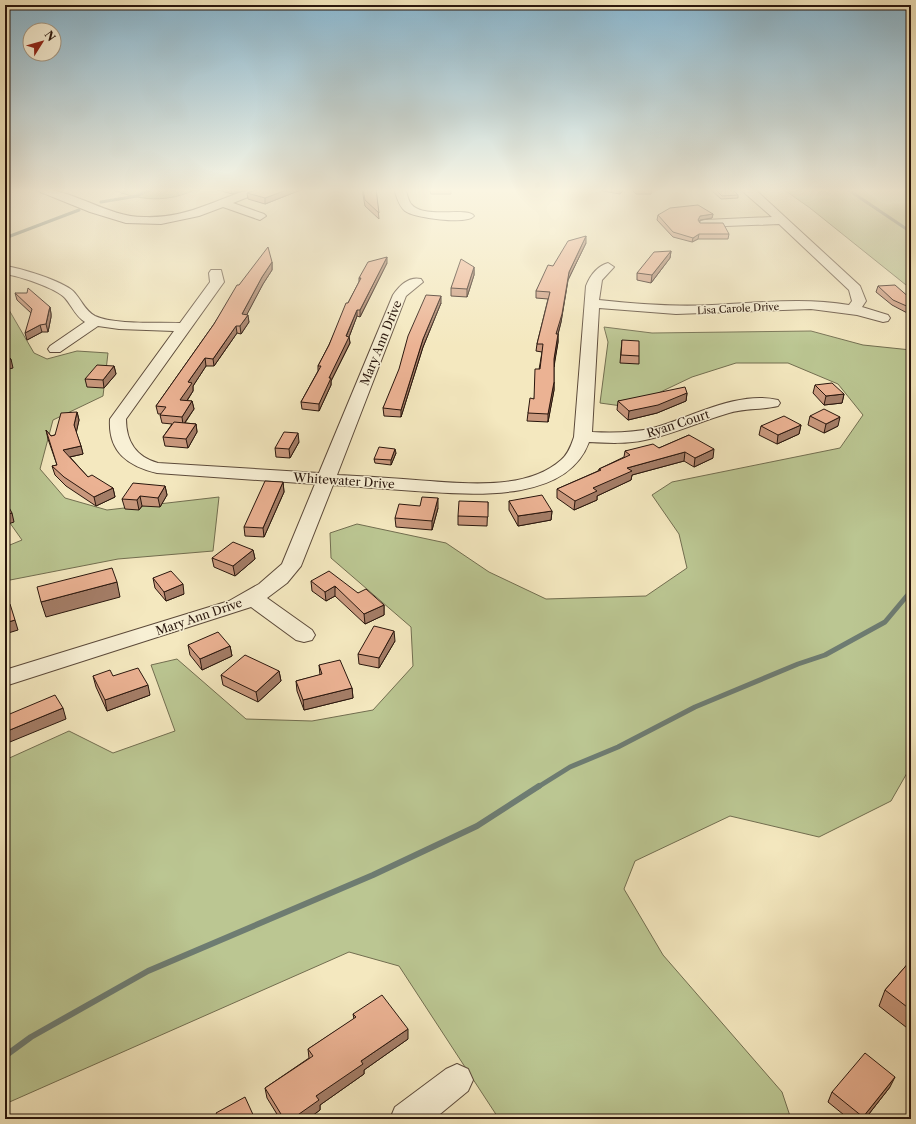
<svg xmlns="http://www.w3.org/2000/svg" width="916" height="1124" viewBox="0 0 916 1124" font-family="'Libre Caslon Text',serif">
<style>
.green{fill:#bbc692;stroke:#726e50}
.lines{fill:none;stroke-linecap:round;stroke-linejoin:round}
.stream-far2{stroke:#6e7c72;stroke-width:3}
.stream-far1{stroke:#6e7c72;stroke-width:5}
.stream{stroke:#6e7c72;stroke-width:6}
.minor-casing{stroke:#5c4a3a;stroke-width:2}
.minor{fill:#f8f0d5;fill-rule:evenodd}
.wall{fill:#ca997e;stroke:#29160d}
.shaded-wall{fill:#a47d67;stroke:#29160d}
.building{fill:#ebb293;stroke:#29160d}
.labels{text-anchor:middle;stroke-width:3;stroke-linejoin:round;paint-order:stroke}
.far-street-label{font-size:10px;fill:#29160d;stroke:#f8f0d5}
.street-label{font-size:12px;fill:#29160d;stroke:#f8f0d5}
</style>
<rect width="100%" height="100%" fill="#f4e8bf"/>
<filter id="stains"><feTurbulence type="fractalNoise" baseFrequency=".005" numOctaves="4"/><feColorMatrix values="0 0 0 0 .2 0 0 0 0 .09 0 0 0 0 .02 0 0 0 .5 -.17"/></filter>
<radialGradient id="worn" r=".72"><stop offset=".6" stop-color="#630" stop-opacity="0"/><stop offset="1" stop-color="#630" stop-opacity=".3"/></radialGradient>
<g class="green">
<path d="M 111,189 L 196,189 C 169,203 139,201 111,189 Z"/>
<path d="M 783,189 L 900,189 L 911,195 L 911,289 L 810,208 Z"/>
<path d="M 5,303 L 34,353 L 47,359 L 77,351 L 108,353 L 103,396 L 53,420 L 40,469 L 65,498 L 107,510 L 219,497 L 213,551 L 118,559 L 5,581 L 5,547 L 22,540 L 5,516 Z"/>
<path d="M 604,327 L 652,333 L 811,331 L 863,345 L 911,350 L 911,766 L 891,801 L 819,837 L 730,816 L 635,861 L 624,889 L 663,955 L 782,1092 L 791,1119 L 499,1119 L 399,966 L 349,952 L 5,1104 L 5,760 L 69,731 L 113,753 L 175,731 L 151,665 L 177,659 L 246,719 L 312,721 L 373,710 L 413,666 L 411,627 L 331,558 L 330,533 L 357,524 L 446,543 L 489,572 L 546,599 L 646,596 L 687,568 L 679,534 L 652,495 L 672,482 L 840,448 L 863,415 L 838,384 L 788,363 L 736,363 L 692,377 L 629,407 L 600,403 L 608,342 Z"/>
</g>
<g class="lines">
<g class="stream-far2">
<path d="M 847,189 L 911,232"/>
<path d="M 101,202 L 137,196 L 152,189"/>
<path d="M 5,238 L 79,210"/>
</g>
<path class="stream-far1" d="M 538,787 L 570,767 L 618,747 L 695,707 L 798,664 L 825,655 L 885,622 L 911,591"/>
<path class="stream" d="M 5,1056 L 31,1037 L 148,971 L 373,875 L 477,826 L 539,786"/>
<defs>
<g id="minor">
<path d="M 36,189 C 71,187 106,217 144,217 C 166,218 187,213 207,205 C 227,198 242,189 264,189 L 263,191 L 233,203 L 264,214 L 266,216 L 260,220 L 223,207 L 199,216 L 161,224 L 126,223 L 90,212 L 38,191 Z"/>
<path d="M 394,189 L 405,189 C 407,193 408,200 411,204 C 424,220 467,206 474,216 C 467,225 414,218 405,211 C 398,205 397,197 394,189 Z"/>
<path d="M 740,189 L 753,189 L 759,193 L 860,286 L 866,301 L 862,307 L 888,315 L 890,318 L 888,321 L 883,322 L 857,315 L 811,309 L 676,314 L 599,308 L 592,432 C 612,433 633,433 653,428 C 690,418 738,390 778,400 L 780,403 L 778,406 C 762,410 745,408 729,413 C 701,421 674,434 645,440 C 627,444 608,443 589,442 C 566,505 467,494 415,491 C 387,489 360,487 333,485 L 301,566 L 287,583 L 267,598 L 312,630 L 315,635 L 312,640 L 304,642 L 296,640 L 251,607 L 5,686 L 5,670 L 229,601 L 259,584 L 282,564 L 315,484 L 157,473 C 128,466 108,452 110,419 L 174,331 L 119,329 L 98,326 L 60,352 L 50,352 L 48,349 L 50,346 L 85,322 C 76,317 72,306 65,298 C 56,288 19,276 5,274 L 5,266 C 21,268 62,281 73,291 C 81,299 85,311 95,316 C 115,325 158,322 180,323 L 210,282 L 209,273 L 211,270 L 221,270 L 224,282 L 126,419 C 126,441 136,457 158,463 L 319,473 L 393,295 C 399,286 409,276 421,279 L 423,282 L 406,296 L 337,475 C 363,476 390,478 416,480 C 460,483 525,492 561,460 C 568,454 571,446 574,437 L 586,286 C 590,276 597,266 608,263 L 614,267 L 602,280 L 599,300 C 637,304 674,307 712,305 C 758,303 804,297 849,305 L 852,301 L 849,290 L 779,224 L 701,227 L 699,224 L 701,221 L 705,220 L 772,217 Z"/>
<path d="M 457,1064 L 468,1069 L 473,1080 L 468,1091 L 434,1119 L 390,1119 L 395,1107 L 446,1069 Z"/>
</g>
</defs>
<use href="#minor" class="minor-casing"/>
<use href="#minor" class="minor"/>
</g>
<g class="wall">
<path d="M 215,189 L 250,189 L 232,194 Z"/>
<path d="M 303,189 L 265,204 L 248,199 L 247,193 Z"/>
<path d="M 362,189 L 376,189 L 379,219 L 365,206 Z"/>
<path d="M 429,189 L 451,189 L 451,194 L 431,194 Z"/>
<path d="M 599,189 L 625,189 L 620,194 L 603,191 Z"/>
<path d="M 631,189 L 651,189 L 652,190 L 651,194 L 636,194 Z"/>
<path d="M 710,189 L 732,189 L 738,195 L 738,198 L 721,199 Z"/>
<path d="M 713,214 L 712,218 L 700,220 L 699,222 L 700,223 L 729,234 L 728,239 L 698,239 L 692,242 L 673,237 L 657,220 L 658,215 Z"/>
<path d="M 586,243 L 568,280 L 561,322 L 558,334 L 558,342 L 554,364 L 554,390 L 548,422 L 527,421 L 528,413 L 534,399 L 542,352 L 536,351 L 537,344 L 548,299 L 536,298 L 536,291 L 553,266 Z"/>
<path d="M 671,251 L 670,258 L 651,283 L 637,280 L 637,273 Z"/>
<path d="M 272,262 L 272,270 L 263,284 L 246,315 L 249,322 L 241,334 L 237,333 L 214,366 L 206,366 L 193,386 L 193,391 L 187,401 L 192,401 L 194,409 L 185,423 L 196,424 L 197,432 L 188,448 L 165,446 L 163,437 L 172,424 L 162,423 L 160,415 L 161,414 L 158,414 L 156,406 L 214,324 L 239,285 Z"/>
<path d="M 387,263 L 360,317 L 357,316 L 349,337 L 350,343 L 331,381 L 331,385 L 319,411 L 302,409 L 301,402 L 318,371 L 318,366 L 329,345 L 348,303 L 359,282 L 359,278 Z"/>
<path d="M 474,267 L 474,275 L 467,297 L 451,296 L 451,288 Z"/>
<path d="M 878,286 L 911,299 L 911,315 L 892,305 L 876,292 Z"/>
<path d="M 15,293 L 50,307 L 51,314 L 51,317 L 48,332 L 42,332 L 27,340 L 31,313 L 17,300 Z"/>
<path d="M 441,303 L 423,347 L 401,417 L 384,416 L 383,408 Z"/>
<path d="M 622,340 L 639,356 L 639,364 L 620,363 Z"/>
<path d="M 114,366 L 116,374 L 104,388 L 87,387 L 85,379 Z"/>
<path d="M 815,385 L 844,394 L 842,403 L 824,405 L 813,393 Z"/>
<path d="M 687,393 L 686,401 L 657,413 L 628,420 L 617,410 L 618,401 Z"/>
<path d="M 77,412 L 79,420 L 76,432 L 81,446 L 83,454 L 70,457 L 88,477 L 113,488 L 115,497 L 96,506 L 66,486 L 55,475 L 52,466 L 57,465 L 48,439 L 46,430 L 51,436 L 55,435 Z"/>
<path d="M 810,416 L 838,426 L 824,433 L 808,425 Z"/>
<path d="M 801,425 L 799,434 L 777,444 L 759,435 L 761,426 Z"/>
<path d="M 689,435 L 713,458 L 694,467 L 684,461 L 632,475 L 631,480 L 597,496 L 597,500 L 574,510 L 557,498 L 557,489 L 598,471 L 599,469 L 624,457 L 625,451 L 659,448 Z"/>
<path d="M 299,442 L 290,458 L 276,457 L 275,448 Z"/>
<path d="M 396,453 L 391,465 L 375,463 L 374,459 Z"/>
<path d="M 283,482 L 284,492 L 264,537 L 245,536 L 244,527 Z"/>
<path d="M 165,486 L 167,495 L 160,507 L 142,506 L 139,510 L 125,509 L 122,499 Z"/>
<path d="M 509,501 L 552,511 L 551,520 L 518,526 L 509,510 Z"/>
<path d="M 488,502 L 487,526 L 458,525 L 458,516 Z"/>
<path d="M 438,508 L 432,530 L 396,527 L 395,518 Z"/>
<path d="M 253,550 L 255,559 L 235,576 L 214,567 L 212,558 Z"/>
<path d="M 153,578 L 184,594 L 166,601 L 155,588 Z"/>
<path d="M 311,581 L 358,593 L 384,605 L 384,615 L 365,624 L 335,596 L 326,601 L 312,591 Z"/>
<path d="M 395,641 L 379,668 L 359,664 L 358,654 Z"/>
<path d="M 188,645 L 230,646 L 232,656 L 202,670 L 190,655 Z"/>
<path d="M 319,665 L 352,688 L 353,698 L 304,710 L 297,691 L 296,681 L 320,675 Z"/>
<path d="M 279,671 L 281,681 L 258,702 L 223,685 L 221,675 Z"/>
<path d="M 93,676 L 113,676 L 150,695 L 107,711 L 96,687 Z"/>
<path d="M 911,960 L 911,1031 L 879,1006 L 885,990 Z"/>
<path d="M 353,1014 L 408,1039 L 364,1070 L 364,1074 L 320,1105 L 320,1110 L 308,1119 L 280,1119 L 267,1098 L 265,1088 L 309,1058 L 308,1049 L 354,1019 Z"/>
<path d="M 890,1087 L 865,1119 L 849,1119 L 828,1102 L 832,1092 Z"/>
</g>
<g class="shaded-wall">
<path d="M 231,189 L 250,189 L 232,194 Z"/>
<path d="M 289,189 L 303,189 L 265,204 L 265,198 Z"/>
<path d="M 622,189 L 625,189 L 620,194 L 620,191 Z"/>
<path d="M 713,214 L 712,218 L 700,220 L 698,225 L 698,220 L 700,216 Z"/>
<path d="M 699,234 L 698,239 L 692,242 L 693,238 Z"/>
<path d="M 586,236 L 586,243 L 568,280 L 561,322 L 556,342 L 556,334 L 569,272 Z"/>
<path d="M 671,251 L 670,258 L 651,283 L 652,275 Z"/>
<path d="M 387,257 L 387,263 L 360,317 L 360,310 Z"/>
<path d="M 272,262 L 272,270 L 263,284 L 243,322 L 248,315 L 249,322 L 241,334 L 240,326 L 242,314 L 262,277 Z"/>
<path d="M 474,267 L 474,275 L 467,297 L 467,289 Z"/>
<path d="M 441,296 L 441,303 L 423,347 L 401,417 L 401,410 L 423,339 Z"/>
<path d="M 50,307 L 51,314 L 51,317 L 48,332 L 46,324 Z"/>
<path d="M 357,310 L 357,316 L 349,337 L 350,343 L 331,381 L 331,385 L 319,411 L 319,404 L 329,378 Z"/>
<path d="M 40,325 L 42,332 L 27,340 L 25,333 Z"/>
<path d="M 236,326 L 237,333 L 214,366 L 213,359 Z"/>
<path d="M 558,334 L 558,342 L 554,367 L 554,359 Z"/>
<path d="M 205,358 L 206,366 L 193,386 L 193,391 L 182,408 L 180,400 L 188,382 Z"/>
<path d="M 11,359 L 13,368 L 5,370 L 5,361 Z"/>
<path d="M 114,366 L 116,374 L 104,388 L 103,380 Z"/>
<path d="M 554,382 L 554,390 L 548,422 L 548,414 Z"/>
<path d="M 687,393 L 686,401 L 657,413 L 628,420 L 629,411 Z"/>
<path d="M 844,394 L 842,403 L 824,405 L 826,396 Z"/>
<path d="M 192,401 L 194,409 L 183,425 L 182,417 Z"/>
<path d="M 77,412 L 79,420 L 76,434 L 74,425 Z"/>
<path d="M 840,417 L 838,426 L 824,433 L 826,424 Z"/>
<path d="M 196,424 L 197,432 L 188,448 L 186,439 Z"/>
<path d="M 801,425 L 799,434 L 777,444 L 778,435 Z"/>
<path d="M 298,433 L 299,442 L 290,458 L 289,449 Z"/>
<path d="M 81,446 L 83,454 L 65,458 L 63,450 Z"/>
<path d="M 395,449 L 396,453 L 391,465 L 391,460 Z"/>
<path d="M 714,449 L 713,458 L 694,467 L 695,458 Z"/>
<path d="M 685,452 L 684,461 L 632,475 L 631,480 L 597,496 L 597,500 L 574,510 L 575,501 L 593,488 L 627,468 Z"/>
<path d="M 283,482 L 284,492 L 264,537 L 263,528 Z"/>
<path d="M 165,486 L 167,495 L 160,507 L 158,498 Z"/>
<path d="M 113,488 L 115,497 L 96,506 L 94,497 Z"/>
<path d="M 140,496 L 142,506 L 139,510 L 137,500 Z"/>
<path d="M 438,498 L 438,508 L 432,530 L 432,521 Z"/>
<path d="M 552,511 L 551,520 L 518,526 L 518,516 Z"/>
<path d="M 12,513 L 14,522 L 5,525 L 5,515 Z"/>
<path d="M 253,550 L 255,559 L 235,576 L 233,566 Z"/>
<path d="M 117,582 L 120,597 L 46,617 L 41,602 Z"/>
<path d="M 183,584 L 184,594 L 166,601 L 164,592 Z"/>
<path d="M 335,586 L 335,596 L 326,601 L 325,592 Z"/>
<path d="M 384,605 L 384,615 L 365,624 L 364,614 Z"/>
<path d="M 15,620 L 18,630 L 5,634 L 5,623 Z"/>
<path d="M 394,631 L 395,641 L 379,668 L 379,658 Z"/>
<path d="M 230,646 L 232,656 L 202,670 L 200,659 Z"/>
<path d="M 279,671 L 281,681 L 258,702 L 256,692 Z"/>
<path d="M 148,685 L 150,695 L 107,711 L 105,700 Z"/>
<path d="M 352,688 L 353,698 L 304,710 L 303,700 Z"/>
<path d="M 63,708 L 66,719 L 5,744 L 5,732 Z"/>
<path d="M 408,1029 L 408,1039 L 364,1070 L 364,1074 L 320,1105 L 320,1110 L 308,1119 L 292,1119 L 316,1096 L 361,1061 Z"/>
<path d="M 895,1077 L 890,1087 L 865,1119 L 862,1119 L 863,1117 Z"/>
</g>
<g class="building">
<path d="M 259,189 L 289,189 L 265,198 L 247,193 Z"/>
<path d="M 363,189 L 376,189 L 379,213 L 365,200 Z"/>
<path d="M 609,189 L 622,189 L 620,191 Z"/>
<path d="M 634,189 L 651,189 L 652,190 L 636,191 Z"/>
<path d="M 715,189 L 732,189 L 738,195 L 722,196 Z"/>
<path d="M 698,205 L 713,214 L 700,216 L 698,220 L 700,223 L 723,223 L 729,234 L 699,234 L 693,238 L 673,232 L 658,215 L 670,208 Z"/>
<path d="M 586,236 L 569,272 L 562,314 L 556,334 L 558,334 L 554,359 L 554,382 L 548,414 L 528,413 L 530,398 L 534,399 L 535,369 L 540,369 L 543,344 L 537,344 L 550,292 L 536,291 L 548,265 L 553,266 L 568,241 Z"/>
<path d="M 268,247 L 272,262 L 262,277 L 242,314 L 248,315 L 240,326 L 236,326 L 213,359 L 205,358 L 188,382 L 192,383 L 180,400 L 192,401 L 182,417 L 160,415 L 166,407 L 156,406 L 214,324 L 237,285 L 239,285 Z"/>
<path d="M 671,251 L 652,275 L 637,273 L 654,252 Z"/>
<path d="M 387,257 L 360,310 L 357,310 L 346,336 L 349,337 L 329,378 L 331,378 L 319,404 L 301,402 L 321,366 L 318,366 L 329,345 L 346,303 L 348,303 L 361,278 L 359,278 L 368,262 Z"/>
<path d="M 461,259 L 474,267 L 467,289 L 451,288 Z"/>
<path d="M 895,285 L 911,299 L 911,308 L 893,300 L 878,286 Z"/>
<path d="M 28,288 L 50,307 L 49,310 L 46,324 L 40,325 L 25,333 L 32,309 L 15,293 L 27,293 Z"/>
<path d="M 426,295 L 441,296 L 423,339 L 401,410 L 383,408 L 399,369 L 408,336 Z"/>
<path d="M 622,340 L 639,341 L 639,356 L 621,355 Z"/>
<path d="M 5,353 L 11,359 L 5,361 Z"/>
<path d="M 97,365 L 114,366 L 103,380 L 85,379 Z"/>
<path d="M 832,383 L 844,394 L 826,396 L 815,385 Z"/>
<path d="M 685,387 L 687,393 L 658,405 L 629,411 L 618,401 Z"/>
<path d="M 824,409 L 840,417 L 826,424 L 810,416 Z"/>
<path d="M 77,412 L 74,425 L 81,446 L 63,450 L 88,477 L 92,475 L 113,488 L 94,497 L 64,477 L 52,466 L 57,465 L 46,430 L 51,436 L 55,435 L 61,413 Z"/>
<path d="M 784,416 L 801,425 L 778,435 L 761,426 Z"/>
<path d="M 174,422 L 196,424 L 186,439 L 163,437 Z"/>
<path d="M 284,432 L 298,433 L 289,449 L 275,448 Z"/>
<path d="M 689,435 L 714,449 L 695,458 L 685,452 L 627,468 L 632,471 L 593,488 L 597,491 L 575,501 L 557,489 L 601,470 L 599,469 L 630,455 L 625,451 L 653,444 L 659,448 Z"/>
<path d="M 379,447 L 395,449 L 391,460 L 374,459 Z"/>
<path d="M 265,481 L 283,482 L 263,528 L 244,527 Z"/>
<path d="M 133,483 L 165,486 L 158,498 L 140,496 L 137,500 L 122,499 Z"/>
<path d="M 542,495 L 552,511 L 518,516 L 509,501 Z"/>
<path d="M 422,497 L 438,498 L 432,521 L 395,518 L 399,504 L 420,506 Z"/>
<path d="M 459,501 L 488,502 L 488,517 L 458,516 Z"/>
<path d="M 5,502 L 6,502 L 12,513 L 5,515 Z"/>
<path d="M 233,542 L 253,550 L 233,566 L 212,558 Z"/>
<path d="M 112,568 L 117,582 L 41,602 L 37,587 Z"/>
<path d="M 171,571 L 183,584 L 164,592 L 153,578 Z"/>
<path d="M 329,571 L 358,593 L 366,589 L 384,605 L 364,614 L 335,586 L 325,592 L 311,581 Z"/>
<path d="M 10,604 L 15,620 L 5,623 L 5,606 Z"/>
<path d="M 374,626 L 394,631 L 379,658 L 358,654 Z"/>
<path d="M 218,632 L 230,646 L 200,659 L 188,645 Z"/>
<path d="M 245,655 L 279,671 L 256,692 L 221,675 Z"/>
<path d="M 340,660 L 352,688 L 303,700 L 296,681 L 322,674 L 319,665 Z"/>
<path d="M 138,668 L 148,685 L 105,700 L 93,676 L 110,670 L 113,676 Z"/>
<path d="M 55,695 L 63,708 L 5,732 L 5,716 Z"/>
<path d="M 911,960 L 911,1010 L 885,990 Z"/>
<path d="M 382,995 L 408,1029 L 361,1061 L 363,1064 L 316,1096 L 319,1100 L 292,1119 L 284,1119 L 265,1088 L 313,1056 L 308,1049 L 356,1017 L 353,1014 Z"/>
<path d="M 865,1053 L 895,1077 L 863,1117 L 832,1092 Z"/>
<path d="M 245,1097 L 255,1119 L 219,1119 L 216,1113 Z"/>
</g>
<linearGradient id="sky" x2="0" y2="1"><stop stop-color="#89b9d4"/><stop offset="0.55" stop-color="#faf5e2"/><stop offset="1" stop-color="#faf5e2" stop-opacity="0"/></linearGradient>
<rect width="916" height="346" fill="url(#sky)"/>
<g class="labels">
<g class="far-street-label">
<text transform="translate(738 308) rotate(-3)" y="4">Lisa Carole Drive</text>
</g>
<g class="street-label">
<text transform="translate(381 343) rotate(-68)" y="4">Mary Ann Drive</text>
<text transform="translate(678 424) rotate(-18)" y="4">Ryan Court</text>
<text transform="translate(344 481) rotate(4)" y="4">Whitewater Drive</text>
<text transform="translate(199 617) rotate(-19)" y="4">Mary Ann Drive</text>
</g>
</g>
<rect width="916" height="1124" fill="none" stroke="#f4e8bf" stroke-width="20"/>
<rect x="6" y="6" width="904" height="1112" fill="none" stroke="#29160d" stroke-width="2"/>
<rect x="10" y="10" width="896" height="1104" fill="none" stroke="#29160d"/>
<g transform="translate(42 42) rotate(53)"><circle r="19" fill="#f8f0d5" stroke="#a59985"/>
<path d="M0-3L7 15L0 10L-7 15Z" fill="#8f2418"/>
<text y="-6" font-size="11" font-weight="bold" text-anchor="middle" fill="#29160d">N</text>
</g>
<rect width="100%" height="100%" filter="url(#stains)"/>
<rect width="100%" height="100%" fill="url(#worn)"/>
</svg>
